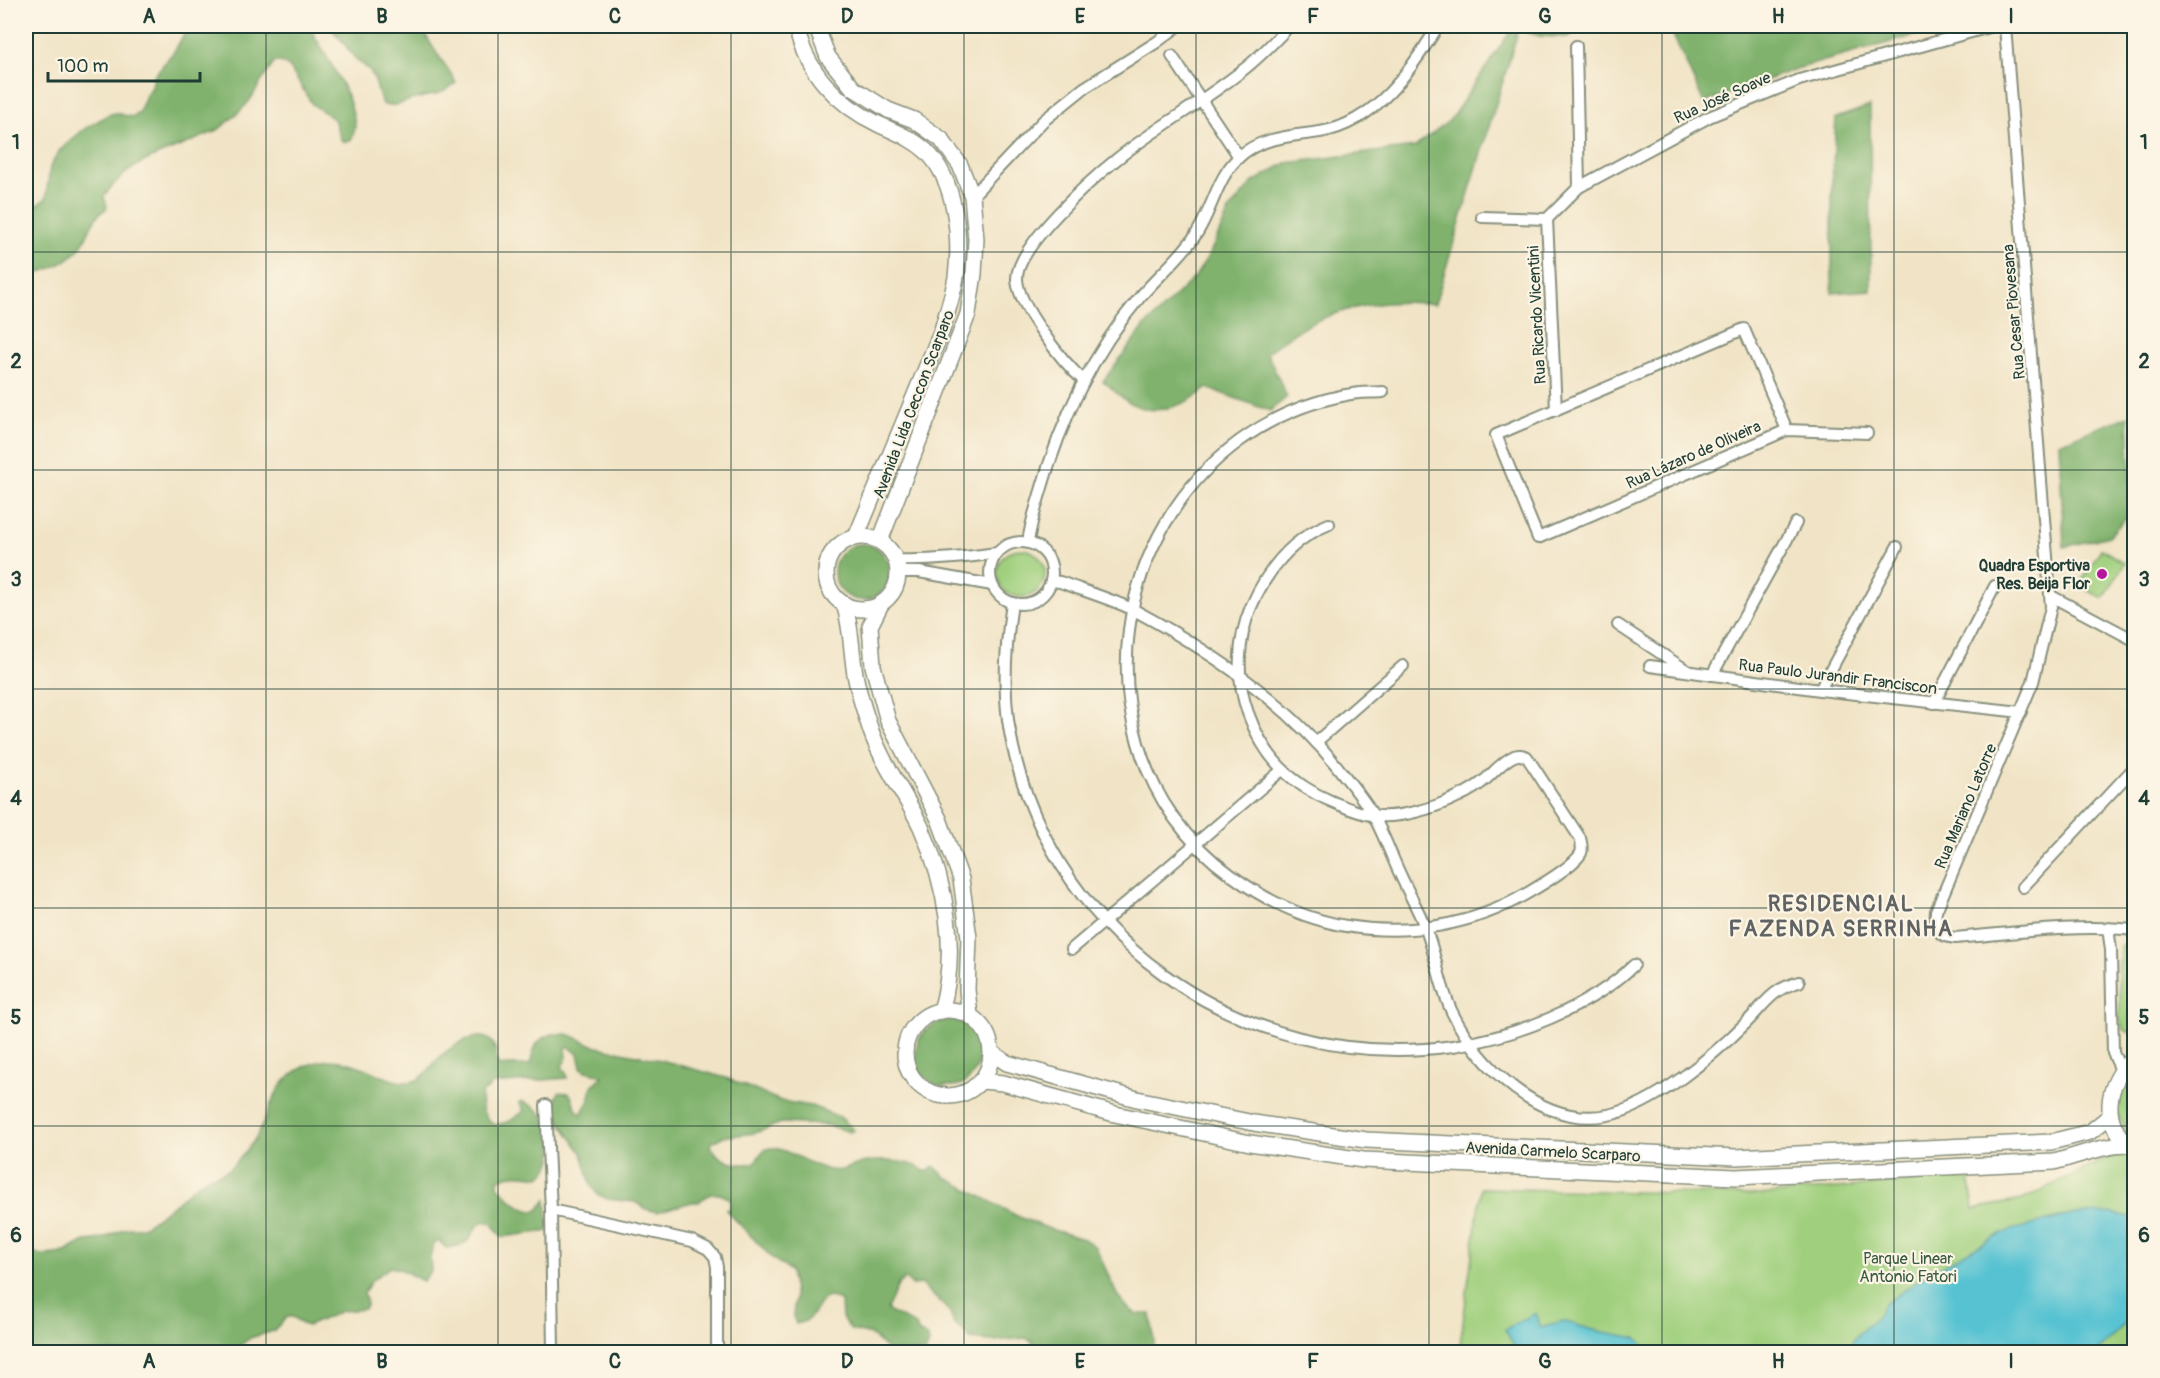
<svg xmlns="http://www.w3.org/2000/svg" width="2160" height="1378" viewBox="0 0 2160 1378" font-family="Pangolin,sans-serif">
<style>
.green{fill:#a0d07e;stroke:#608659;stroke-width:1.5}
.forest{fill:#80b26d;stroke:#507850;stroke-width:1.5}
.water{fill:#57c2d2;stroke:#3b8083;stroke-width:1.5}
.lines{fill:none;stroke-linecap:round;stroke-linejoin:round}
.minor-casing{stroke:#88907d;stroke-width:14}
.secondary-casing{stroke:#88907d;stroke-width:18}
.minor{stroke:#fff;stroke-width:10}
.secondary{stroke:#fff;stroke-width:15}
.grid{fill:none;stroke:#1f3d34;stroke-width:1.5;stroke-opacity:0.55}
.poi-dot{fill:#b5179e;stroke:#fcf5e5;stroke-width:2}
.labels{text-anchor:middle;stroke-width:4.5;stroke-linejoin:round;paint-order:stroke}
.street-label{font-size:16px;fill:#1f3d34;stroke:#fcf5e5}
.poi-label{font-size:16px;font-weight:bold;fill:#1f3d34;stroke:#fcf5e5;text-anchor:end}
.park-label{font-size:16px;fill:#395a43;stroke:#fcf5e5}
.district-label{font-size:22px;font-weight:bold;letter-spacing:1.5px;fill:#606363;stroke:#fcf5e5}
.neatline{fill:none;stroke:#1f3d34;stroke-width:2}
.grid-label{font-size:20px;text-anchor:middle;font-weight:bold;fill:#1f3d34}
</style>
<rect width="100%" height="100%" fill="#fcf5e5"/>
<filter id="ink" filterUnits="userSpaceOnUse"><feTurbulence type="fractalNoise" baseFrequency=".0167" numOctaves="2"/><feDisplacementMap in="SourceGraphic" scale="12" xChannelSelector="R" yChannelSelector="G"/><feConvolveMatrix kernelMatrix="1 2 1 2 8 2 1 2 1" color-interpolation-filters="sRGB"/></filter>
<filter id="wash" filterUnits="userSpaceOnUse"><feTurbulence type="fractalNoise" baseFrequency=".008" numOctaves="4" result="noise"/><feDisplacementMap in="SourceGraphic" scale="24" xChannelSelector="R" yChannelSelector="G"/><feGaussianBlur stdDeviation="1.35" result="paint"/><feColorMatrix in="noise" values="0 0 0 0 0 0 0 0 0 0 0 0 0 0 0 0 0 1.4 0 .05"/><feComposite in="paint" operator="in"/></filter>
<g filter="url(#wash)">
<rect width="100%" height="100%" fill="#f1e4c6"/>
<g class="green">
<circle cx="1021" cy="573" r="24"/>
<path d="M 2101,549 L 2125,563 L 2103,599 L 2079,585 Z"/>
<path d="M 2130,941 L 2134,941 L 2134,1034 L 2123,1030 L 2119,1017 L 2120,1001 L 2118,980 L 2120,946 Z"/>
<path d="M 2134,1063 L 2134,1135 C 2118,1124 2110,1102 2119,1083 C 2122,1076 2130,1069 2134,1063 Z"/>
<path d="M 2119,1152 L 2134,1157 L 2134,1352 L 1459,1352 L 1481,1188 L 1758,1195 L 1969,1176 L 1974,1209 L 2022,1200 Z"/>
</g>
<g class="forest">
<path d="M 189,26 L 309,26 C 324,54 353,94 355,126 C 355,131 353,135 351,140 L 346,142 L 341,140 L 334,119 L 312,104 L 290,68 L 281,62 L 275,62 C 266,73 260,84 252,97 C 245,108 229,121 219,129 C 211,134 201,137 193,141 C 155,157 130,161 104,196 L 107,208 C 93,216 91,229 83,243 C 72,263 45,271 26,277 L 26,214 L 46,198 L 50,167 L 60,150 L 84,129 L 108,115 L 115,113 L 132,117 L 139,113 L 146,95 L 152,87 L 154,76 L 175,50 Z"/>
<path d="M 327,26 L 427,26 L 424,30 C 431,50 447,64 456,83 C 440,97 430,94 411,100 C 398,104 399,106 384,105 C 377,97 378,84 372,74 C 368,68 360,63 355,58 C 345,47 340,34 327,26 Z"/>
<path d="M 1514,26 L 1593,26 L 1567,37 L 1540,36 L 1513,28 L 1517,35 L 1435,304 C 1373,297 1315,312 1267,353 L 1287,397 L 1270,411 L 1207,388 C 1187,405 1154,419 1129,402 C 1120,397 1112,388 1103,381 L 1144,327 L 1195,277 L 1210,253 L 1230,209 L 1253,182 L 1286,163 L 1415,147 L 1450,120 Z"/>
<path d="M 1669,26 L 1948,26 L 1796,69 L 1704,103 Z"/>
<path d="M 1870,106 L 1871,290 L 1832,293 L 1832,182 L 1836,118 Z"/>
<path d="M 2128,416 L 2132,512 L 2109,536 L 2064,547 L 2059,443 Z"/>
<circle cx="862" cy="572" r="28"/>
<path d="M 952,1019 C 973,1024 986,1039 979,1061 C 976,1071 972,1079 962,1084 C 956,1087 946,1086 938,1086 C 932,1082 923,1078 919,1071 C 917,1068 916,1061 916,1057 C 914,1035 931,1022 952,1019 Z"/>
<path d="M 553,1034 L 568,1034 L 597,1047 L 661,1060 L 726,1078 L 781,1101 L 811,1106 L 840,1117 L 854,1130 L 850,1132 L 826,1125 L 781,1123 L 755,1133 L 722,1137 L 712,1142 L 711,1148 C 722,1163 736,1166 754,1163 C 758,1158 762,1149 770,1148 C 784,1146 813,1168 831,1170 C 842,1172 851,1166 862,1163 C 877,1159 914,1160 924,1171 L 929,1171 L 934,1166 L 947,1178 L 1017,1216 L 1047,1228 L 1084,1239 L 1096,1247 L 1117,1295 L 1129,1309 L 1137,1314 L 1151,1314 L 1155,1352 L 1042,1352 L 1041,1349 L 1026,1338 L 993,1341 L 970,1339 L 963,1330 L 954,1325 C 949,1302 934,1301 922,1284 L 912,1285 L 905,1279 L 899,1283 L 887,1309 L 891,1313 L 916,1325 L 918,1332 L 928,1337 L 929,1344 L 925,1352 L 890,1352 L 871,1335 L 851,1330 L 842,1318 L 841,1301 C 818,1288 820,1312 806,1321 C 805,1321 796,1324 796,1324 L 793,1316 L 795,1297 L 790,1271 L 772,1258 L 726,1210 L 730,1208 L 730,1199 C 718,1191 709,1192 699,1202 L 692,1202 L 657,1212 L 646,1209 L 635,1202 L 607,1199 L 597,1194 L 591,1185 L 582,1153 L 559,1120 L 555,1100 L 559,1092 L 569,1093 C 574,1099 574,1110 581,1114 L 589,1100 L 592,1086 L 603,1076 L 584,1070 L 581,1067 L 578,1054 L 568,1046 L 566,1048 L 567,1057 L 562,1066 L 567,1075 L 567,1078 L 493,1084 L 482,1093 C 480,1107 482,1116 495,1125 L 508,1122 L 523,1112 L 523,1108 L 519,1103 L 521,1101 C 525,1103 530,1104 534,1107 C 555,1122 562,1161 540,1177 C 526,1175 510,1172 498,1180 L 498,1186 C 509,1197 520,1212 537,1211 L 546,1200 L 549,1231 L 502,1237 L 491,1223 L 483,1221 C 463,1237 480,1243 446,1248 L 439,1241 L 434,1243 L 430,1258 L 431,1271 L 423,1281 L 400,1269 L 390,1267 L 371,1281 L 364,1293 L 367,1304 L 364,1309 L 341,1311 L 308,1326 L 302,1324 L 293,1317 L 287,1317 L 273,1331 L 250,1338 L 236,1349 L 236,1352 L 26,1352 L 26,1251 C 38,1256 52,1256 65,1252 C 72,1249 78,1244 85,1241 C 91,1240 97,1240 103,1238 C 110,1236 117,1232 124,1229 C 130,1227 136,1229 142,1227 C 165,1215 182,1195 203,1180 C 211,1174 224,1175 231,1167 C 241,1157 253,1144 259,1132 C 270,1110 274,1085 297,1071 C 350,1038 383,1093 417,1080 C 425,1077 430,1067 436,1061 C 447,1049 476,1028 491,1041 C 498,1047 494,1059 499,1066 C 510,1063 519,1067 530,1064 C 535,1047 534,1040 553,1034 Z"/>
</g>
<g class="water">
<path d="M 2111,1213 L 2131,1217 L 2134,1223 L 2134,1311 L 2128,1321 L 2096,1352 L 1847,1352 L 1858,1334 L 1877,1317 L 1883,1305 L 1925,1276 L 1978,1246 L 2008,1231 L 2075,1214 Z"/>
<path d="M 1536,1313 L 1541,1328 L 1563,1321 L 1597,1331 L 1637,1338 L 1649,1352 L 1517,1352 L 1505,1329 Z"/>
</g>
</g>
<g filter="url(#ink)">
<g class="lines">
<defs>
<g id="minor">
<path d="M 2005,26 L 2051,607 L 2033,682 L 1936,911 C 1934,930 1937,936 1956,938 C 2015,933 2075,924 2134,930"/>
<path d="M 1576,46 L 1579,187"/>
<path d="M 1172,56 L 1239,157"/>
<path d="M 972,196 L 1043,121 L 1084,88 L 1157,42 L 1178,26"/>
<path d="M 1482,217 L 1547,219 L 1579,187 L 1709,117 L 1799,80 L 1993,26"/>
<path d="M 1547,219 L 1556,410"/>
<path d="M 1083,380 C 1063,362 1018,306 1017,279 C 1016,247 1092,179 1117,159 C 1157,127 1203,102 1243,70 C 1260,57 1275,41 1289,26"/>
<path d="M 1787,430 L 1744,329 L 1496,435 L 1538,538 L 1787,430 L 1867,433"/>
<path d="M 1329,524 C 1292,539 1267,570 1251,607 C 1237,640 1236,680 1248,713 C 1264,757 1290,784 1333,802 C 1345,807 1358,813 1371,815 C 1397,820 1435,808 1459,796 C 1468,792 1478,786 1486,779 C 1494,772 1503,761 1514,756 C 1519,754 1522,755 1527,757 L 1580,838 C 1581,842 1583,848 1581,853 C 1575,865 1538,887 1526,894 C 1472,926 1407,936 1346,926 C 1304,919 1265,900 1231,875 C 1186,843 1153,796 1138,743 C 1093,591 1187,425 1346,395 C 1358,392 1371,393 1383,392"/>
<circle cx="1021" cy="573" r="31"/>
<path d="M 1028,543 C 1030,526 1035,510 1040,494 C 1060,422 1092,354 1140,297 C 1158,276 1179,259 1195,236 C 1212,212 1216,178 1239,157 C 1260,137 1293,136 1320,132 C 1376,123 1411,70 1438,26"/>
<path d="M 896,560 C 930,561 963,558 997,553"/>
<path d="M 898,572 L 919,572 L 992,585"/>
<path d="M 1051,581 L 1060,582 C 1084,591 1111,599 1134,610 C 1211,651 1290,704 1343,774 C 1354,788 1366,802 1374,817 C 1384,835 1391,855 1400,874 C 1408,892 1418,909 1425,927 C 1436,954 1439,985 1452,1012 C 1478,1066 1542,1128 1608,1115 C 1654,1106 1714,1055 1746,1023 C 1765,1004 1772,989 1799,982"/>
<path d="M 2051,596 L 2134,640"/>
<path d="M 1012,603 C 1006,642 1003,681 1008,720 C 1039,932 1242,1076 1453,1046 C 1513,1037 1589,1009 1634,965"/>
<path d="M 1618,625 L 1686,670"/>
<path d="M 1650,666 L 1820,690 L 2021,712"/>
<path d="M 1712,675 L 1796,523"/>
<path d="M 1820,690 L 1897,547"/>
<path d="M 1934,703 L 1995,586"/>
<path d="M 1316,742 L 1403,666"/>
<path d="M 2023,887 L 2134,768"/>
<path d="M 2108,928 L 2111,950 L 2113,1053 L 2121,1070"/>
<path d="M 1072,949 L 1282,770"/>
<path d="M 546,1105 L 551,1210 L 553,1352"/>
<path d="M 551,1210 L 692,1241 L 708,1249 L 715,1257 L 717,1267 L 717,1352"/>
</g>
<g id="secondary">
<path d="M 796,26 C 805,71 838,105 878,124 C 895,132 912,138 926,151 C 956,180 961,237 956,277 C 953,295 947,312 942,330 L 856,537"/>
<path d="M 816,26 L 828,57 L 853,88 L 888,110 L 914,120 L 941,139 L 960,165 L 972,196 L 976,239 L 974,274 L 968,314 L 880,541"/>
<circle cx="862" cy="573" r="36"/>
<path d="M 844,604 C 851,625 851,646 854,667 C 856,686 863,707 869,725 C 880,761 905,793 921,827 C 946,884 959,951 941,1011"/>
<path d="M 881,604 L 870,626 L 873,666 L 888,721 L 939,819 L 961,879 L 969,938 L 967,990 L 970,1015"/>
<circle cx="948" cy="1053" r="43"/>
<path d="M 992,1053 L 1007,1063 L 1137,1099 L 1254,1123 L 1366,1140 L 1736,1157 L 2051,1142 L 2090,1132 L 2110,1116"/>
<path d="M 982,1081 L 1003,1083 L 1115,1114 L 1250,1143 L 1363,1160 L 1736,1177 L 2054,1162 C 2078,1156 2103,1145 2128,1145"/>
<path d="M 2134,1148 C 2098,1124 2106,1083 2134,1057"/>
</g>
</defs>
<use href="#minor" class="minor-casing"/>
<use href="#secondary" class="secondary-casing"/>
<use href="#minor" class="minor"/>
<use href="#secondary" class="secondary"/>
</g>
</g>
<path class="grid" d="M 266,26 L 266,1352M 498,26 L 498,1352M 731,26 L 731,1352M 964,26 L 964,1352M 1196,26 L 1196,1352M 1429,26 L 1429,1352M 1662,26 L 1662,1352M 1894,26 L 1894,1352M 26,252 L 2134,252M 26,470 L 2134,470M 26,689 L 2134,689M 26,908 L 2134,908M 26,1126 L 2134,1126"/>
<circle class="poi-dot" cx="2102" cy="574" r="6"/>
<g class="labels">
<g class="street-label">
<text transform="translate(1722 97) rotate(-24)" y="6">Rua José Soave</text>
<text transform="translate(2013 312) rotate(-95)" y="6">Rua Cesar Piovesana</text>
<text transform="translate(1536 315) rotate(-93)" y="6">Rua Ricardo Vicentini</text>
<text transform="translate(913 404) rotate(-69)" y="6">Avenida Lida Ceccon Scarparo</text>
<text transform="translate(1693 454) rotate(-24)" y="6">Rua Lázaro de Oliveira</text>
<text transform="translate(1838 676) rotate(7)" y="6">Rua Paulo Jurandir Franciscon</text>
<text transform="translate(1965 806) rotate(-67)" y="6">Rua Mariano Latorre</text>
<text transform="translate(1553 1151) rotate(3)" y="6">Avenida Carmelo Scarparo</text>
</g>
<g class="poi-label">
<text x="2090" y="571">Quadra Esportiva<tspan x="2090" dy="18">Res. Beija Flor</tspan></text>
</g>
<g class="park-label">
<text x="1908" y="1264">Parque Linear<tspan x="1908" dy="18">Antonio Fatori</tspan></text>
</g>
<g class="district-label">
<text x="1841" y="911">RESIDENCIAL<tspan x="1841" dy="25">FAZENDA SERRINHA</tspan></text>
</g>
</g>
<rect width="2160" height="1378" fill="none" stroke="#fcf5e5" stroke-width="66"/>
<path d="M48 72v9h152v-9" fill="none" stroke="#1f3d34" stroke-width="3"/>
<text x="57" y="72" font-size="18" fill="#1f3d34" stroke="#fcf5e5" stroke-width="4.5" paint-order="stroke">100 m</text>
<rect x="33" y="33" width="2094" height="1312" class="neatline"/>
<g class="grid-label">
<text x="149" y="23">A</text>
<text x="382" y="23">B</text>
<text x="615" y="23">C</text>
<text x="847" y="23">D</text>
<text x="1080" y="23">E</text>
<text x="1313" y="23">F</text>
<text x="1545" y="23">G</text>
<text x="1778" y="23">H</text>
<text x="2011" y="23">I</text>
<text x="16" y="149">1</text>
<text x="2144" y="149">1</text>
<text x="16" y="368">2</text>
<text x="2144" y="368">2</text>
<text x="16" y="586">3</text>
<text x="2144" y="586">3</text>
<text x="16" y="805">4</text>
<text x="2144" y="805">4</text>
<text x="16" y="1024">5</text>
<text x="2144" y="1024">5</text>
<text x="16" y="1242">6</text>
<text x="2144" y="1242">6</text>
<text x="149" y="1368">A</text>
<text x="382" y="1368">B</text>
<text x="615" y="1368">C</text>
<text x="847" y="1368">D</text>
<text x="1080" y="1368">E</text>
<text x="1313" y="1368">F</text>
<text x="1545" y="1368">G</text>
<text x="1778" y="1368">H</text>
<text x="2011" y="1368">I</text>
</g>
</svg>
